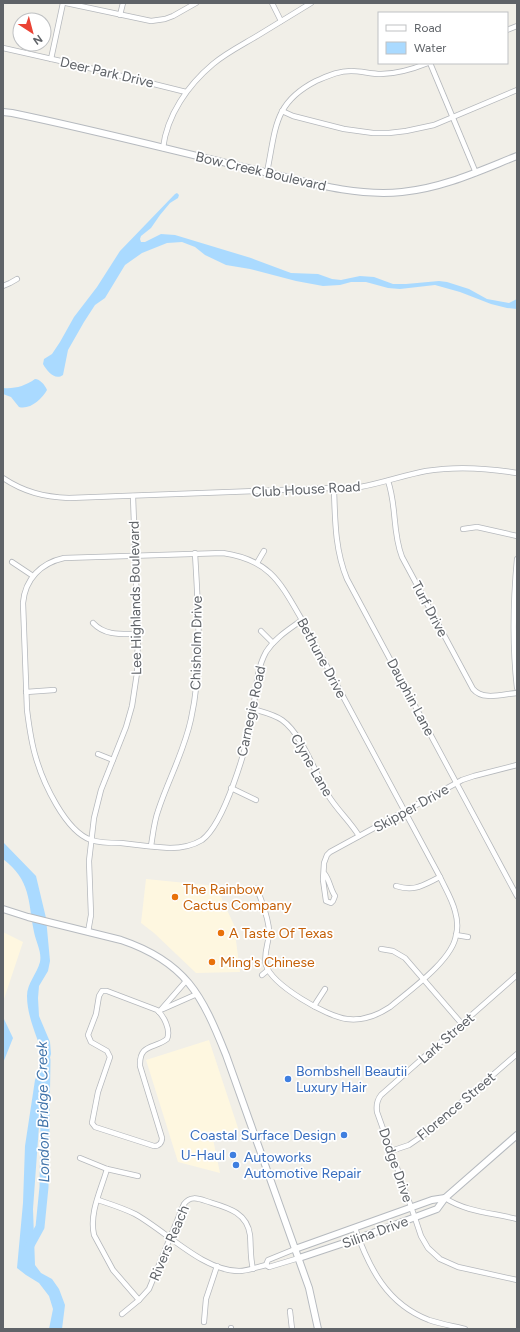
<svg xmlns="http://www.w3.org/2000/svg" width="520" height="1332" viewBox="0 0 520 1332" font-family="Figtree,sans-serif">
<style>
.commercial{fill:#fef7e0}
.water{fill:#aadaff}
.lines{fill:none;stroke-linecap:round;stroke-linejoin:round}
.river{stroke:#aadaff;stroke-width:9}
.street-casing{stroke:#b5b8bc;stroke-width:6}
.secondary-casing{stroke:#b6babf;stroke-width:8}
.street{stroke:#fff;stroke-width:4.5}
.secondary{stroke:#fff;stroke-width:6}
.food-dot{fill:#e8710a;stroke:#fff;stroke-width:1.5}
.shop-dot{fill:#3f7fe0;stroke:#fff;stroke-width:1.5}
.labels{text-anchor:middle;stroke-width:3.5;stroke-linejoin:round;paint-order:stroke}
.street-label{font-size:14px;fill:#5f6368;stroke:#fff}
.food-label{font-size:14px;fill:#c56008;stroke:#fff;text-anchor:start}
.shop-label{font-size:14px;fill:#366cbe;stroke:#fff;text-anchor:start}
.water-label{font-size:15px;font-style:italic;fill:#4174aa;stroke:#fff}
</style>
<rect width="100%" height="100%" fill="#f1efe8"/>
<g class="commercial">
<path d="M 146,879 L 216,886 L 234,925 L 240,972 L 196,973 L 154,933 L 141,923 Z"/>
<path d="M 3,932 L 23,942 L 4,999 L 3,999 Z"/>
<path d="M 209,1040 L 239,1131 L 213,1139 L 220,1173 L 178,1162 L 146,1060 Z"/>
</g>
<g class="water">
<path d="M 177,193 L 179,195 L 178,198 L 170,203 L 160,215 L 151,228 L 141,236 L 140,239 L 141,242 L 145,242 L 161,234 L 175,235 L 251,258 L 291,273 L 318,274 L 332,279 L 341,280 L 360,276 L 374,277 L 393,284 L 406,284 L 439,281 L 447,282 L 469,289 L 487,299 L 509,303 L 517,299 L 517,309 L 507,308 L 491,304 L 460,292 L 435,285 L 400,289 L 388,288 L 366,282 L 351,282 L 340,285 L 323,286 L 296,281 L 250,269 L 226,265 L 205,255 L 195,247 L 182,242 L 167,243 L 142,253 L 125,265 L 105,298 L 95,305 L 84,322 L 68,350 L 63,375 C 55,381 47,371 43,364 L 44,359 L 52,354 L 60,342 L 74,317 L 97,287 L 120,251 L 175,194 Z"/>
<path d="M 35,379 C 40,379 45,385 47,390 C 42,399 30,410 19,407 L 11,397 L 3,394 L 3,388 C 15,389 25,386 35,379 Z"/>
<path d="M 3,842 L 36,876 L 46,918 L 50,961 L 48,971 L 39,986 L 38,998 L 39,1016 L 50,1042 L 51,1054 L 42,1084 L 33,1209 L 35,1265 L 41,1273 L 52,1279 L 59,1289 L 65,1305 L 62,1329 L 49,1329 L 53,1309 L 49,1296 L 39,1283 L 26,1275 L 17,1268 L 23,1203 L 25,1146 L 35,1080 L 44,1058 C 38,1039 27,1017 27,996 C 27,983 37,974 40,962 C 42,952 36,942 34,932 C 28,901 31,880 3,859 Z"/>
<path d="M 3,1017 L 13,1038 L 3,1063 Z"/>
</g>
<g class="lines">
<path class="river" d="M 29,1247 L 40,1227 L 44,1187 L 46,1060"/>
<defs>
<g id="street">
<path d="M 66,3 L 151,21 L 165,19 L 173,16 L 196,3"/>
<path d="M 272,3 L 281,21"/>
<path d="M 120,15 L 123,3"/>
<path d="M 507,30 L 517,26"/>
<path d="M 3,48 L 65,62 L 186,92"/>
<path d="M 51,59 L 63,3"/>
<path d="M 430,63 L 476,173"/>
<path d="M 282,111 L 293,116 L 344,129 L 373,133 L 389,133 L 406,131 L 434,125 L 517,90"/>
<path d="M 163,148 C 167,115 188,85 213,64 C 226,53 242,45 257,36 C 275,25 293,14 311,3"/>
<path d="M 267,172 C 276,129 273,103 316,81 C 328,76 338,71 351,71 C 361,71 371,74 381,74 C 398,74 413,69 428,63"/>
<path d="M 3,286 L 10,283 L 17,279"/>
<path d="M 3,478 C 24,492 44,497 69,498 L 360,487 C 383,483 404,475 426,471 C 456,466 487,468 517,473"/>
<path d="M 388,481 C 397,507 392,531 402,557 L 473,689 C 483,701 503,694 517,693"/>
<path d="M 334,489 C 335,520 335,550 347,579 L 517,896"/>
<path d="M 463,529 L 477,527 L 517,536"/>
<path d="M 517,559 C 513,602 512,644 517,688"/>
<path d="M 12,562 L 33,576"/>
<path d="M 257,563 L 264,551"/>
<path d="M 93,623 C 105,636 122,634 138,634"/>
<path d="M 261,631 L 273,643"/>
<path d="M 26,692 L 54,690"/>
<path d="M 253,709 C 263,712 273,714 282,720 C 302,734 315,773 328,795 C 337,810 350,821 359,836"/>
<path d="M 98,754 L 113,760"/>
<path d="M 231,788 L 256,800"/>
<path d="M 151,846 C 153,834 154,822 158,811 C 168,780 184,752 191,719 C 203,665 198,608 195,553"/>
<path d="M 324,873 C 330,880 330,889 335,896 L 333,901 L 331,903 L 326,901 L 323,880 L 324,863 L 327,855 L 330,852 L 462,780 L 474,776 L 517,765"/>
<path d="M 396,886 C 415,892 423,885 440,877"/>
<path d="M 257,888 C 261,901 269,917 269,932 C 269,943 263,954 266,965 C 272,985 327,1017 347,1019 C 363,1021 378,1015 390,1007 C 409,991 453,960 456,935 C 458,928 457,918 455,911 C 452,899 445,888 440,877 L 302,620 C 280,582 270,560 223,553 L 64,558 C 41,563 25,579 23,603 L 27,710 C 29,726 31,742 36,758 C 43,782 65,831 91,840 C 100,843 111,843 121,843 C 137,845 154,847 170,848 C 181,848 192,846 202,840 C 225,823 247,746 252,718 C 256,696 255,672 266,652 C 275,638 288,630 302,620"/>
<path d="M 88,932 L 91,915 L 89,861 L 94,818 L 101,790 L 126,727 L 132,706 L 137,673 L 138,634 L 133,496"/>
<path d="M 456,935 L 468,937"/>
<path d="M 381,949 L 393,951 L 405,958 L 462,1024"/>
<path d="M 262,975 L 268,970"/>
<path d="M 517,975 L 381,1095 C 377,1100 376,1105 377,1112 L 415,1218 L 421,1236 L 428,1248 L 440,1259 L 458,1267 L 517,1280"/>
<path d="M 102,991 L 107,991 L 157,1010 C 164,1016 171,1030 167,1039 C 155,1049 139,1043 140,1066 L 162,1138 C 162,1143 159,1146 154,1146 L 95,1127 L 92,1123 L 98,1092 L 110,1057 L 107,1051 L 91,1042 L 88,1035 L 96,1014 L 99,996 Z"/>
<path d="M 314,1006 L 325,989"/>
<path d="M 163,1009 L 197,994"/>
<path d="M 159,1012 L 186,981"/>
<path d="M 391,1151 L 409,1145 L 425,1134 L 517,1054"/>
<path d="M 80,1158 L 107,1169 L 138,1176"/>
<path d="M 107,1169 C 101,1190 89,1213 94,1235 L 113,1270 L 139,1300"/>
<path d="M 445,1198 C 466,1212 494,1213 517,1219"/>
<path d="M 98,1200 C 110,1204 123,1208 135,1214 C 166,1231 203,1271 239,1271 C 248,1271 257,1267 266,1265 L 269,1267 L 299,1258"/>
<path d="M 355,1228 C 369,1268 387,1304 429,1320 C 441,1324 453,1326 465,1329"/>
<path d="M 266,1265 L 268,1260 L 295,1249"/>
<path d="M 290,1311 L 292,1329"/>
<path d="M 122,1314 L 139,1300 L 149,1289 L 184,1204 C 190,1196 197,1198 206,1201 C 225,1207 247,1211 250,1235 C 251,1246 250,1257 253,1269"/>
<path d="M 204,1322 L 206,1299 L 217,1266"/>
<path d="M 231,1328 L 231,1329"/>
</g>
<g id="secondary">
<path d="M 3,112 L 12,113 C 94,130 175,151 256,170 C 304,181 353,197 402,192 C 443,188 479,171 517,156"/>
<path d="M 3,909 L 28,917 L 121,940 C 186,962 202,995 226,1055 L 309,1288 L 318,1329"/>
<path d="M 295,1249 L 432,1200 L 445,1198"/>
<path d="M 299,1258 L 359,1238 L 437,1209 L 445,1198 L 517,1135"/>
</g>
</defs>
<use href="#street" class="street-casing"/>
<use href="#secondary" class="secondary-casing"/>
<use href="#street" class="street"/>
<use href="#secondary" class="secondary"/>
</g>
<g class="food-dot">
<circle cx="175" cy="897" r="4"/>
<circle cx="221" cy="933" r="4"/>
<circle cx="212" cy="962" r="4"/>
</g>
<g class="shop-dot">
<circle cx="288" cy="1079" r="4"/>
<circle cx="344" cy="1135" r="4"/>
<circle cx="233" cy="1155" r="4"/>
<circle cx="236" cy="1165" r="4"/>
</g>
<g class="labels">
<g class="street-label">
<text transform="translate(107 72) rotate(13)" y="5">Deer Park Drive</text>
<text transform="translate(261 171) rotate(13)" y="5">Bow Creek Boulevard</text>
<text transform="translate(306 489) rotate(-3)" y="5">Club House Road</text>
<text transform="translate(135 598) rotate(-91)" y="5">Lee Highlands Boulevard</text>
<text transform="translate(430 609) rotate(62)" y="5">Turf Drive</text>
<text transform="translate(196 643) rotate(-89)" y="5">Chisholm Drive</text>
<text transform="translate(322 658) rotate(62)" y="5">Bethune Drive</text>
<text transform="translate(411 697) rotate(62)" y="5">Dauphin Lane</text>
<text transform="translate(251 711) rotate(-78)" y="5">Carnegie Road</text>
<text transform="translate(312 765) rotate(60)" y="5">Clyne Lane</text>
<text transform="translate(411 808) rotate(-29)" y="5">Skipper Drive</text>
<text transform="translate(446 1038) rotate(-41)" y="5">Lark Street</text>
<text transform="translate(456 1106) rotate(-40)" y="5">Florence Street</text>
<text transform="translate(396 1165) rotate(71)" y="5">Dodge Drive</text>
<text transform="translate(375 1232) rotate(-20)" y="5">Silina Drive</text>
<text transform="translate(169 1243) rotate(-67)" y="5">Rivers Reach</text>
</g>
<g class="food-label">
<text x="183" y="894">The Rainbow<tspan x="183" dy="16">Cactus Company</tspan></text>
<text x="229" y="938">A Taste Of Texas</text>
<text x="220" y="967">Ming's Chinese</text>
</g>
<g class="shop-label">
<text x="296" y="1076">Bombshell Beautii<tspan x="296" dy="16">Luxury Hair</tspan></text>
<text x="336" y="1140" text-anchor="end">Coastal Surface Design</text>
<text x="225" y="1160" text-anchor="end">U-Haul</text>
<text x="244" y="1162">Autoworks<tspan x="244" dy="16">Automotive Repair</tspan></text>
</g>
<g class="water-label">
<text transform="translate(43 1112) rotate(-91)" y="5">London Bridge Creek</text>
</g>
</g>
<rect width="520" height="1332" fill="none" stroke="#5f6368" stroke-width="8"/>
<rect x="378" y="12" width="130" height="52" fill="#ffffff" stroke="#bfc1c3"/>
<rect x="386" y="25" width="20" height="6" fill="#ffffff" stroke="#bfc1c3"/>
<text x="414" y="32" font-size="12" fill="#5f6368">Road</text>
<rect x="386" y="42" width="20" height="12" fill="#aadaff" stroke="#bfc1c3"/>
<text x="414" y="52" font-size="12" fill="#5f6368">Water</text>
<g transform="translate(32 32) rotate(144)"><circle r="19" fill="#ffffff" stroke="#bfc1c3"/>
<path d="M0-3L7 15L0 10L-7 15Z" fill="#ea4335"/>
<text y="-6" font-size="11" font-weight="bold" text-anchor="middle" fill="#5f6368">N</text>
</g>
</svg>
